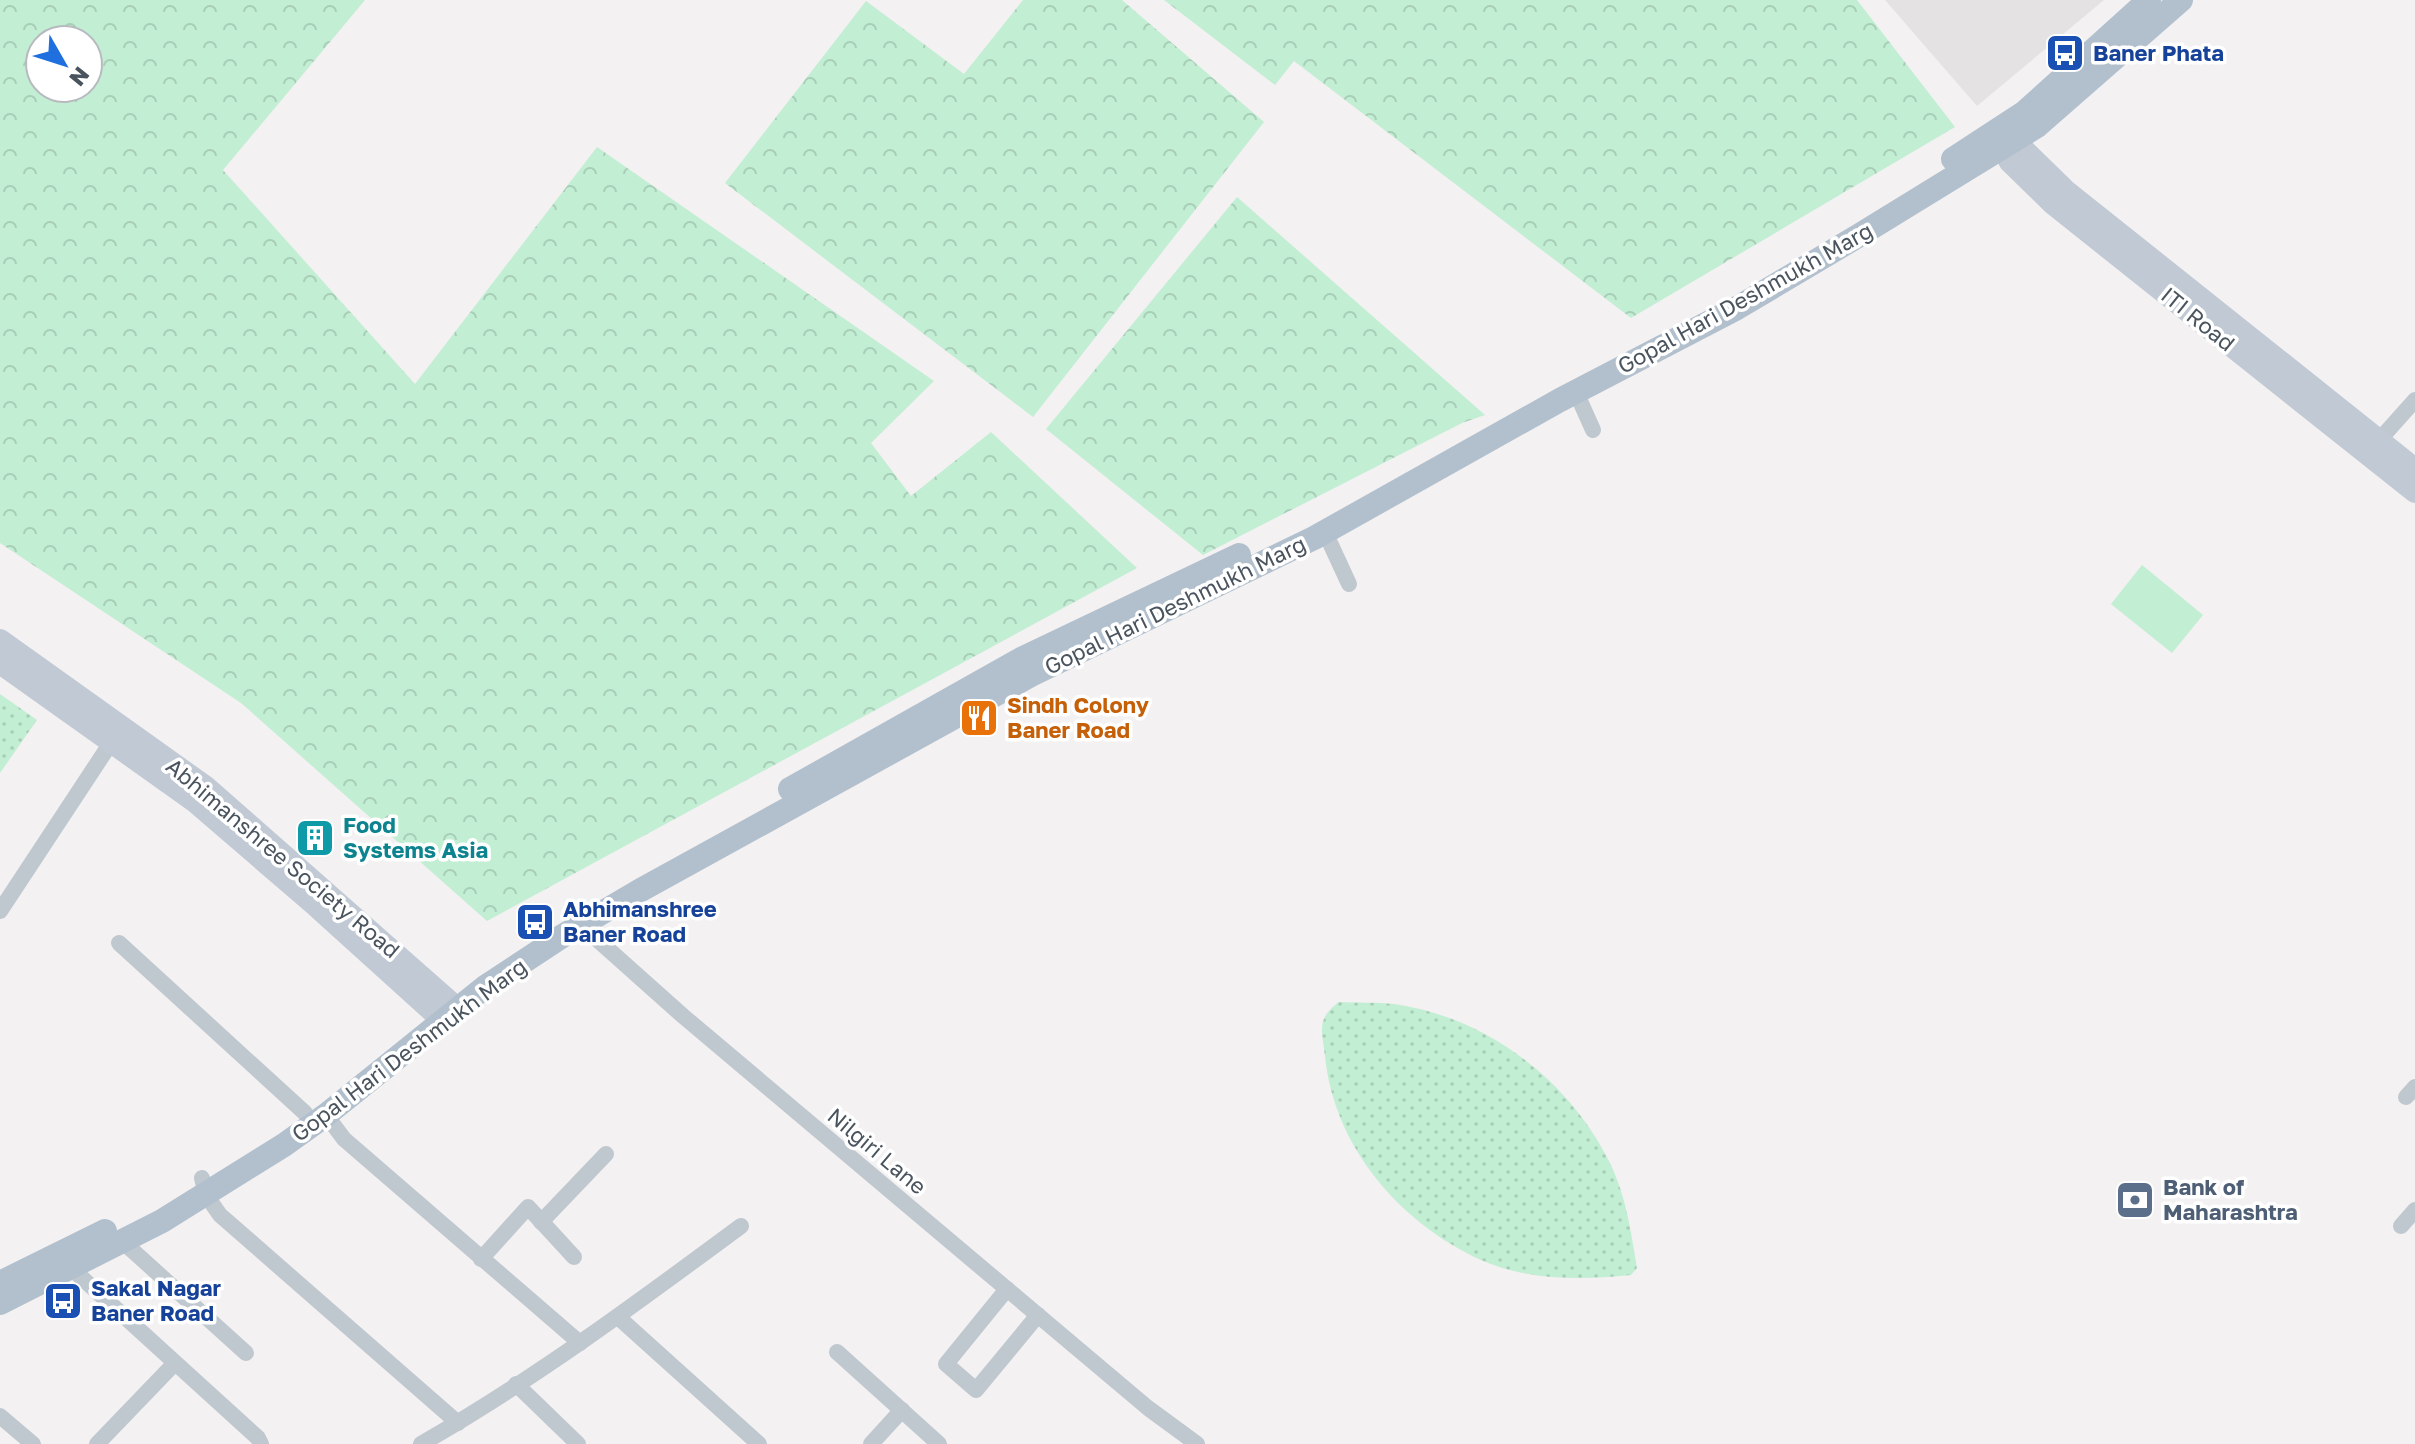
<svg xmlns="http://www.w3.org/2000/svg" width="2415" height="1444" viewBox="0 0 2415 1444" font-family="'Golos Text',sans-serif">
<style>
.education{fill:#e4e2e3}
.green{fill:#c2eed4}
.forest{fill:url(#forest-crowns);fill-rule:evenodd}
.park{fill:url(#park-dots)}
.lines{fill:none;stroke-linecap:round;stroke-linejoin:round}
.street{stroke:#c0c8cf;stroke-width:16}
.secondary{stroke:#c0c9d4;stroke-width:22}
.primary{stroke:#b2c0ce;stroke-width:24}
.labels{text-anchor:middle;stroke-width:7;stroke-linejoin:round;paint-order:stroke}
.transit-label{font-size:22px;font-weight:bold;fill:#164399;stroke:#fff;text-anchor:start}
.street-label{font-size:22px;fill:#4a545e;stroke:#fff}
.food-label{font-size:22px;font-weight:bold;fill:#c56008;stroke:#fff;text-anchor:start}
.culture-label{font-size:22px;font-weight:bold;fill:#0d838f;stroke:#fff;text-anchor:start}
.service-label{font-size:22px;font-weight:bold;fill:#4e5e75;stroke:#fff;text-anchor:start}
</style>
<defs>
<pattern id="forest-crowns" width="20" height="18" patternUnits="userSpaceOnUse" patternTransform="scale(2)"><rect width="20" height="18" fill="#c2eed4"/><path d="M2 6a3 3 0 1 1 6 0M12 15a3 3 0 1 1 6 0" fill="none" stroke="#a8ceb8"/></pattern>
<pattern id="park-dots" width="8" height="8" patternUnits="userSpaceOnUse" patternTransform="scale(2)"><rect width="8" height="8" fill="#c2eed4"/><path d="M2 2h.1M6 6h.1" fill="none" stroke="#a8ceb8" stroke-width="1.8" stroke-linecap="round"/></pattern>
</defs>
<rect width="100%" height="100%" fill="#f3f1f1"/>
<path class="education" d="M 1885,0 L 2104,0 L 1977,106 Z"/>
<path class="green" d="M 2142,565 L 2203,615 L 2172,653 L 2111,604 Z"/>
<g class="forest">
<path d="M 0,0 L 365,0 L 223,170 L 415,384 L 597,147 L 934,381 L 871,443 L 911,496 L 991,432 L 1137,568 L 487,921 L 241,703 L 0,543 ZM 40,40 L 88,40 L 88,88 L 40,88 Z"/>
<path d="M 1023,0 L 1122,0 L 1264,122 L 1033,417 L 725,183 L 866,1 L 964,74 Z"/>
<path d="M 1164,0 L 1857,0 L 1955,127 L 1631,318 L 1294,61 L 1275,85 Z"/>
<path d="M 1237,197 L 1485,415 L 1462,423 L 1203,555 L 1046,429 Z"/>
</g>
<g class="park">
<path d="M 0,694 L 37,720 L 0,773 Z"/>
<path d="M 1339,1002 C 1357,1003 1376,1002 1394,1004 C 1486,1017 1568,1079 1609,1161 C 1626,1195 1631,1232 1637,1268 L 1631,1275 C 1581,1280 1529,1281 1481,1260 C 1400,1223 1334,1147 1325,1056 C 1322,1030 1316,1019 1339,1002 Z"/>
</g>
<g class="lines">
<g class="street">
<path d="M 1576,392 L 1593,430"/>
<path d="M 2373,447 L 2415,400"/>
<path d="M 1325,532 L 1349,584"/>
<path d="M 0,911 L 116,735"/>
<path d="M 581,925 L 683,1016 L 1148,1408 L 1197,1444"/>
<path d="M 119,943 L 305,1113"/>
<path d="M 2406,1097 L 2415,1087"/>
<path d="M 326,1115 L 344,1139 L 580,1343"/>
<path d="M 202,1178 L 206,1195 L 220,1215 L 458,1423"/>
<path d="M 541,1222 L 606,1154"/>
<path d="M 2401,1226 L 2415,1210"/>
<path d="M 122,1241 L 246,1353"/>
<path d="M 481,1259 L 528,1207 L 574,1257"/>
<path d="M 70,1267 L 258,1438 L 261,1444"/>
<path d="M 1007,1289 L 946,1364 L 976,1390 L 1038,1315"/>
<path d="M 618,1317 L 759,1444"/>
<path d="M 837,1352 L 939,1444"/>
<path d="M 516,1384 L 578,1444"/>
<path d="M 0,1416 L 33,1444"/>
<path d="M 97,1444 L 174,1364"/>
<path d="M 421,1444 C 533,1380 637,1303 741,1226"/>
<path d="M 871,1444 L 902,1410"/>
</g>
<g class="secondary">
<path d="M 2008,124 L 2025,151 L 2065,190 L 2415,469"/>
<path d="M 1994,134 L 2010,162 L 2053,204 L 2415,492"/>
<path d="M 0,640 L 206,787 L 457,1008"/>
<path d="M 0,663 L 194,801 L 316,906 L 442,1020"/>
</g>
<g class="primary">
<path d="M 1953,159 L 2025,112 L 2149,0"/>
<path d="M 790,789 L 1023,658 L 1239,555"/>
<path d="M 0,1283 L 105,1231"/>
<path d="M 0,1303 L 162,1221 L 284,1145 L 326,1115 L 485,987 L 564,935 L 639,891 L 1031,675 L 1314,538 L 1560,400 L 1737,308 L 1858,236 L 2037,126 L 2181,0"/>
</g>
</g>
<defs>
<symbol id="bus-square" viewBox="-11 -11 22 22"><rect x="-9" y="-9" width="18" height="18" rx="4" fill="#1a4fb4" stroke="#fff"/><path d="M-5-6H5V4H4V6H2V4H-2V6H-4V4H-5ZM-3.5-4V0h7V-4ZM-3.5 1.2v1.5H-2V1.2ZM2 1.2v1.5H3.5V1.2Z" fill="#fff"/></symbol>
<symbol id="restaurant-square" viewBox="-11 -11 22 22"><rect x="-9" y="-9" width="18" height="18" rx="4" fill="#e8710a" stroke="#fff"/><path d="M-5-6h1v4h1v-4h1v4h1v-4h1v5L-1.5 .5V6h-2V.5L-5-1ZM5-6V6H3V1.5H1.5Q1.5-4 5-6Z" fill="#fff"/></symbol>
<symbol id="building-square" viewBox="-11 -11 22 22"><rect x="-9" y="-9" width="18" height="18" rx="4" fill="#0f9aa8" stroke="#fff"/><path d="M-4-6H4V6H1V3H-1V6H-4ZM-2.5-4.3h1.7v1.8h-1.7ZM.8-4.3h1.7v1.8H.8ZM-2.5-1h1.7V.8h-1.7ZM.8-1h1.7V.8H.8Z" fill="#fff"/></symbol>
<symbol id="bank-square" viewBox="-11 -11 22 22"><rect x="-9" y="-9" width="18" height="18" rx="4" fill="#5c6f8a" stroke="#fff"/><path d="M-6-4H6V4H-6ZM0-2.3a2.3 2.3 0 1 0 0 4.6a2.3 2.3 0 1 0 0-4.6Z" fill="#fff"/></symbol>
</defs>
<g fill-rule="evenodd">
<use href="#bus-square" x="2043" y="31" width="44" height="44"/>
<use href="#restaurant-square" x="957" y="696" width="44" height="44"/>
<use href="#building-square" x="293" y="816" width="44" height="44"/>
<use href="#bus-square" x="513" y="900" width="44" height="44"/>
<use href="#bank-square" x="2113" y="1178" width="44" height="44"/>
<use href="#bus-square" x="41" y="1279" width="44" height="44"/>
</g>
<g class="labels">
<g class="transit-label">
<text x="2093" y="61">Baner Phata</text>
<text x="563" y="917">Abhimanshree<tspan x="563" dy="25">Baner Road</tspan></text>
<text x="91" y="1296">Sakal Nagar<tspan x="91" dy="25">Baner Road</tspan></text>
</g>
<g class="street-label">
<text transform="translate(1745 298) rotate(-29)" y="8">Gopal Hari Deshmukh Marg</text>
<text transform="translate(2198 319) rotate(39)" y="8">ITI Road</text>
<text transform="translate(1175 605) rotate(-26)" y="8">Gopal Hari Deshmukh Marg</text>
<text transform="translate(283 858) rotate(40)" y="8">Abhimanshree Society Road</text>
<text transform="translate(409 1050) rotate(-37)" y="8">Gopal Hari Deshmukh Marg</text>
<text transform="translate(877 1151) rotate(40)" y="8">Nilgiri Lane</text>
</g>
<g class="food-label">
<text x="1007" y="713">Sindh Colony<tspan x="1007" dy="25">Baner Road</tspan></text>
</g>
<g class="culture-label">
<text x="343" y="833">Food<tspan x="343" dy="25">Systems Asia</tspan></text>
</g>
<g class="service-label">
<text x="2163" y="1195">Bank of<tspan x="2163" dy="25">Maharashtra</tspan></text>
</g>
</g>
<g transform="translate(64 64) rotate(129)"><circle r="38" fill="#ffffff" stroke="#b7bbbf" stroke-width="2"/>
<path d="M0-6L14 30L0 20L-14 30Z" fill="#206fdf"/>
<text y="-12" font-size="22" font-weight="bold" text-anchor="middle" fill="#4a545e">N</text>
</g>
</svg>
